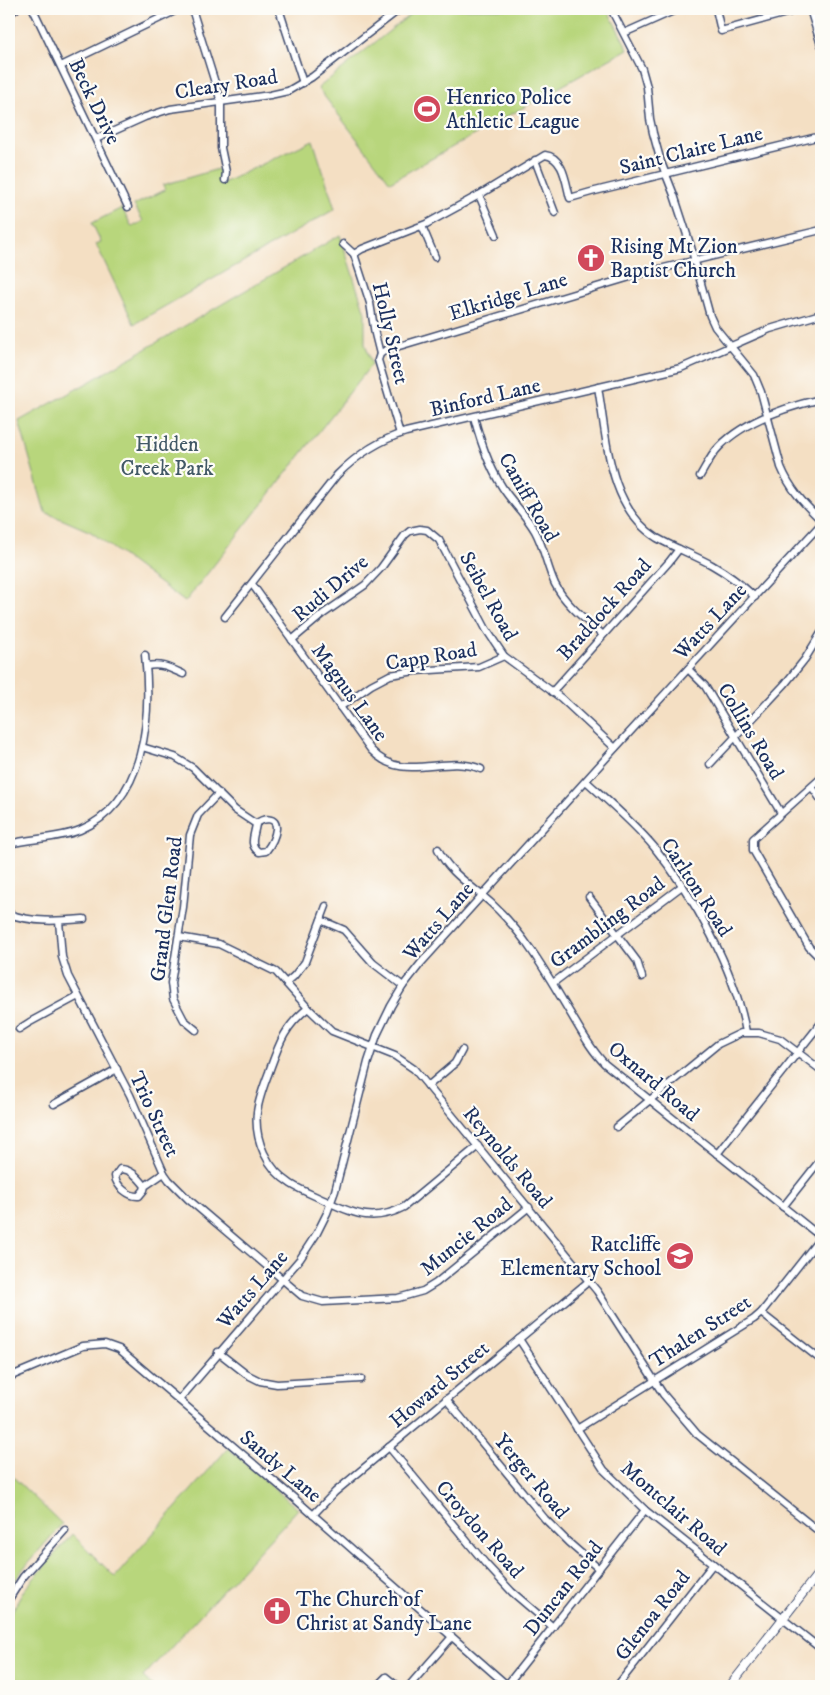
<svg xmlns="http://www.w3.org/2000/svg" width="830" height="1695" viewBox="0 0 830 1695" font-family="'IM FELL DW Pica',serif">
<style>
.green{fill:#b8d67c;stroke:#6a826d}
.lines{fill:none;stroke-linecap:round;stroke-linejoin:round}
.minor-casing{stroke:#3c496d;stroke-width:9}
.tertiary-casing{stroke:#3c496d;stroke-width:10}
.minor{stroke:#fff;stroke-width:6}
.tertiary{stroke:#fff;stroke-width:8}
.labels{text-anchor:middle;stroke-width:4.5;stroke-linejoin:round;paint-order:stroke}
.street-label{font-size:21px;fill:#1b2f5e;stroke:#fdfcf7}
.poi-label{font-size:21px;fill:#1b2f5e;stroke:#fdfcf7;text-anchor:start}
.park-label{font-size:21px;fill:#425966;stroke:#fdfcf7}
</style>
<rect width="100%" height="100%" fill="#fdfcf7"/>
<filter id="ink" filterUnits="userSpaceOnUse"><feTurbulence type="fractalNoise" baseFrequency=".02" numOctaves="2"/><feDisplacementMap in="SourceGraphic" scale="10" xChannelSelector="R" yChannelSelector="G"/><feConvolveMatrix kernelMatrix="1 2 1 2 8 2 1 2 1" color-interpolation-filters="sRGB"/></filter>
<filter id="wash" filterUnits="userSpaceOnUse"><feTurbulence type="fractalNoise" baseFrequency=".0096" numOctaves="4" result="noise"/><feDisplacementMap in="SourceGraphic" scale="20" xChannelSelector="R" yChannelSelector="G"/><feGaussianBlur stdDeviation="1.12" result="paint"/><feColorMatrix in="noise" values="0 0 0 0 0 0 0 0 0 0 0 0 0 0 0 0 0 1.4 0 .05"/><feComposite in="paint" operator="in"/></filter>
<g filter="url(#wash)">
<rect width="100%" height="100%" fill="#f4dfc3"/>
<g class="green">
<path d="M 417,9 L 607,9 L 628,49 L 390,182 L 318,88 Z"/>
<path d="M 313,140 L 335,209 L 134,324 L 96,244 L 101,242 L 92,223 L 122,208 L 132,227 L 143,221 L 134,205 L 165,190 L 163,185 L 218,169 L 223,183 Z"/>
<path d="M 340,235 L 365,313 L 365,344 L 372,364 L 185,602 L 91,532 L 45,512 L 19,421 L 89,382 Z"/>
<path d="M 228,1448 L 298,1509 L 143,1677 L 153,1686 L 9,1686 L 9,1617 L 24,1590 L 72,1534 L 115,1577 Z"/>
<path d="M 9,1473 L 62,1524 L 23,1569 L 9,1589 Z"/>
</g>
</g>
<g filter="url(#ink)">
<g class="lines">
<defs>
<g id="minor">
<path d="M 33,9 L 128,207"/>
<path d="M 192,9 L 221,102 L 221,148 L 226,172 L 225,180"/>
<path d="M 279,9 L 303,83"/>
<path d="M 383,9 L 389,17"/>
<path d="M 611,9 L 642,69 L 647,87 L 650,119 L 653,133 L 661,162 L 674,195 L 691,247 L 710,316 L 715,327 L 754,375 L 761,392 L 781,467 C 790,489 804,504 821,520"/>
<path d="M 716,9 L 721,31 L 801,9"/>
<path d="M 810,9 L 821,45"/>
<path d="M 9,14 L 16,9"/>
<path d="M 624,33 L 678,9"/>
<path d="M 61,66 L 179,9"/>
<path d="M 96,139 L 145,117 L 170,109 L 270,95 L 288,91 L 312,77 L 400,9"/>
<path d="M 535,160 L 555,213"/>
<path d="M 479,195 L 496,235"/>
<path d="M 422,226 L 435,257"/>
<path d="M 343,244 L 354,254 L 370,303 L 375,334 L 380,354 L 378,360 L 400,434"/>
<path d="M 354,254 L 362,249 L 426,224 L 479,195 L 545,155 C 564,157 566,184 570,198 L 591,192 L 821,136"/>
<path d="M 380,354 L 386,350 L 647,272 L 821,230"/>
<path d="M 598,387 C 607,439 608,507 657,538 C 675,548 694,555 712,565 C 728,574 741,584 755,597"/>
<path d="M 474,417 C 481,444 490,471 507,494 C 516,506 527,517 535,531 C 544,547 547,567 555,584 C 565,604 586,620 602,634"/>
<path d="M 700,476 C 706,466 711,455 719,447 C 745,420 786,407 821,399"/>
<path d="M 252,584 L 371,750 C 404,785 443,753 481,769"/>
<path d="M 225,617 L 337,475 C 357,455 379,440 406,432 L 681,368 L 770,329 L 821,314"/>
<path d="M 292,640 L 323,614 L 365,585 L 381,568 L 405,535 L 410,531 L 420,529 L 427,530 L 439,540 L 486,629 L 504,656 L 561,698 L 615,748"/>
<path d="M 147,666 C 161,663 170,668 183,674"/>
<path d="M 688,669 L 705,686 L 781,813"/>
<path d="M 552,692 L 669,562 L 679,549"/>
<path d="M 340,707 L 371,685 L 390,675 L 415,671 L 479,667 L 504,656"/>
<path d="M 142,747 L 175,757 L 193,768 L 235,810 L 256,824 C 263,818 277,816 276,829 C 275,837 270,846 266,851 L 259,852 C 248,845 255,834 256,824"/>
<path d="M 710,764 L 785,684 L 805,659 L 821,633"/>
<path d="M 821,778 L 753,839 L 753,850 L 809,947 L 821,959"/>
<path d="M 586,781 C 609,802 634,823 654,847 C 694,896 735,970 746,1032"/>
<path d="M 812,787 L 821,800"/>
<path d="M 9,844 C 32,838 58,839 80,830 C 146,802 152,716 145,655"/>
<path d="M 438,849 C 448,872 472,886 491,903 C 524,933 546,972 569,1011 C 580,1029 590,1049 605,1064 L 821,1237 L 761,1313 L 754,1319 L 577,1429"/>
<path d="M 589,897 L 637,961 L 642,977"/>
<path d="M 9,914 C 34,923 58,921 84,919"/>
<path d="M 321,920 L 344,930 L 373,963 L 403,986"/>
<path d="M 59,921 L 62,957 L 68,976 L 130,1095 L 164,1173 L 169,1180 L 188,1199 L 302,1296 L 323,1302 L 398,1298 L 423,1291 L 436,1283 L 529,1207"/>
<path d="M 179,937 L 219,944 L 276,972 L 308,1008 L 332,1031 L 395,1056 L 414,1069 L 597,1291 L 663,1394 L 697,1434 L 821,1533"/>
<path d="M 286,983 L 294,976 L 305,962 L 326,906"/>
<path d="M 553,983 L 682,886"/>
<path d="M 308,1008 C 284,1027 279,1044 269,1072 C 264,1085 259,1098 257,1112 C 254,1140 267,1169 291,1184 C 302,1191 316,1196 328,1202 C 356,1215 375,1222 404,1207 L 478,1146"/>
<path d="M 19,1029 L 30,1022 L 78,996"/>
<path d="M 196,1030 L 184,1020 L 173,999 L 171,983 L 183,907 L 190,835 L 198,815 L 219,793"/>
<path d="M 428,1086 L 455,1063 L 462,1050"/>
<path d="M 54,1104 L 117,1069"/>
<path d="M 617,1127 L 718,1044 L 741,1033 L 759,1033 L 780,1039 L 821,1070"/>
<path d="M 717,1154 L 821,1023"/>
<path d="M 145,1186 C 138,1177 131,1169 120,1169 L 115,1176 C 116,1186 129,1197 139,1196 L 144,1190 L 145,1186 L 164,1173"/>
<path d="M 783,1207 L 821,1159"/>
<path d="M 761,1313 L 821,1360"/>
<path d="M 519,1339 L 604,1470 L 645,1510 L 821,1649"/>
<path d="M 218,1352 L 246,1374 L 260,1381 L 277,1384 L 361,1379"/>
<path d="M 9,1377 L 83,1346 L 105,1344 L 119,1349 L 294,1498 L 508,1686"/>
<path d="M 446,1399 L 545,1519 L 568,1542 L 599,1569"/>
<path d="M 179,1400 L 300,1259 L 317,1233 L 327,1213 L 335,1191 L 368,1062 L 377,1035 L 391,1006 L 403,986 L 421,963 L 607,757 L 821,524"/>
<path d="M 389,1447 L 485,1563 L 512,1592 L 553,1627"/>
<path d="M 313,1515 L 335,1492 L 589,1281"/>
<path d="M 9,1599 L 23,1577 L 65,1530"/>
<path d="M 507,1685 L 645,1510"/>
<path d="M 377,1686 L 386,1677 L 397,1686"/>
<path d="M 409,1686 L 451,1638"/>
<path d="M 617,1686 L 713,1564"/>
</g>
<path id="tertiary" d="M 730,1686 L 821,1570"/>
</defs>
<use href="#minor" class="minor-casing"/>
<use href="#tertiary" class="tertiary-casing"/>
<use href="#minor" class="minor"/>
<use href="#tertiary" class="tertiary"/>
</g>
</g>
<defs>
<symbol id="stadium-disc" viewBox="-11 -11 22 22"><circle r="9.5" fill="#d1495b" stroke="#fdfcf7"/><path d="M0-5a6.5 5 0 1 0 0 10a6.5 5 0 1 0 0-10ZM-3.5-1.8h7v3.6h-7Z" fill="#fff"/></symbol>
<symbol id="church-disc" viewBox="-11 -11 22 22"><circle r="9.5" fill="#d1495b" stroke="#fdfcf7"/><path d="M-1.2-6h2.4v3.5h3.3v2.4h-3.3V6h-2.4V-.1h-3.3v-2.4h3.3Z" fill="#fff"/></symbol>
<symbol id="school-disc" viewBox="-11 -11 22 22"><circle r="9.5" fill="#d1495b" stroke="#fdfcf7"/><path d="M0-5L7-2L0 1L-7-2ZM-4 1L0 2.5L4 1V4Q0 6-4 4Z" fill="#fff"/></symbol>
</defs>
<g fill-rule="evenodd">
<use href="#stadium-disc" x="411" y="93" width="32" height="32"/>
<use href="#church-disc" x="575" y="242" width="32" height="32"/>
<use href="#school-disc" x="664" y="1240" width="32" height="32"/>
<use href="#church-disc" x="261" y="1595" width="32" height="32"/>
</g>
<g class="labels">
<g class="street-label">
<text transform="translate(226 84) rotate(-9)" y="7">Cleary Road</text>
<text transform="translate(95 101) rotate(64)" y="7">Beck Drive</text>
<text transform="translate(691 150) rotate(-14)" y="7">Saint Claire Lane</text>
<text transform="translate(508 296) rotate(-17)" y="7">Elkridge Lane</text>
<text transform="translate(391 333) rotate(77)" y="7">Holly Street</text>
<text transform="translate(485 397) rotate(-13)" y="7">Binford Lane</text>
<text transform="translate(529 497) rotate(60)" y="7">Caniff Road</text>
<text transform="translate(330 588) rotate(-40)" y="7">Rudi Drive</text>
<text transform="translate(489 596) rotate(61)" y="7">Seibel Road</text>
<text transform="translate(604 609) rotate(-48)" y="7">Braddock Road</text>
<text transform="translate(710 621) rotate(-47)" y="7">Watts Lane</text>
<text transform="translate(431 656) rotate(-9)" y="7">Capp Road</text>
<text transform="translate(350 692) rotate(54)" y="7">Magnus Lane</text>
<text transform="translate(751 731) rotate(59)" y="7">Collins Road</text>
<text transform="translate(697 887) rotate(57)" y="7">Carlton Road</text>
<text transform="translate(166 909) rotate(-83)" y="7">Grand Glen Road</text>
<text transform="translate(438 921) rotate(-49)" y="7">Watts Lane</text>
<text transform="translate(607 922) rotate(-37)" y="7">Grambling Road</text>
<text transform="translate(654 1081) rotate(40)" y="7">Oxnard Road</text>
<text transform="translate(155 1114) rotate(65)" y="7">Trio Street</text>
<text transform="translate(508 1157) rotate(50)" y="7">Reynolds Road</text>
<text transform="translate(466 1236) rotate(-39)" y="7">Muncie Road</text>
<text transform="translate(252 1289) rotate(-49)" y="7">Watts Lane</text>
<text transform="translate(700 1331) rotate(-33)" y="7">Thalen Street</text>
<text transform="translate(439 1384) rotate(-40)" y="7">Howard Street</text>
<text transform="translate(281 1466) rotate(40)" y="7">Sandy Lane</text>
<text transform="translate(532 1476) rotate(50)" y="7">Yerger Road</text>
<text transform="translate(674 1508) rotate(41)" y="7">Montclair Road</text>
<text transform="translate(480 1529) rotate(49)" y="7">Croydon Road</text>
<text transform="translate(563 1588) rotate(-52)" y="7">Duncan Road</text>
<text transform="translate(652 1615) rotate(-52)" y="7">Glenoa Road</text>
</g>
<g class="poi-label">
<text x="446" y="104">Henrico Police<tspan x="446" dy="24">Athletic League</tspan></text>
<text x="610" y="253">Rising Mt Zion<tspan x="610" dy="24">Baptist Church</tspan></text>
<text x="661" y="1251" text-anchor="end">Ratcliffe<tspan x="661" dy="24">Elementary School</tspan></text>
<text x="296" y="1606">The Church of<tspan x="296" dy="24">Christ at Sandy Lane</tspan></text>
</g>
<g class="park-label">
<text x="167" y="451">Hidden<tspan x="167" dy="24">Creek Park</tspan></text>
</g>
</g>
<rect width="830" height="1695" fill="none" stroke="#fdfcf7" stroke-width="30"/>
</svg>
